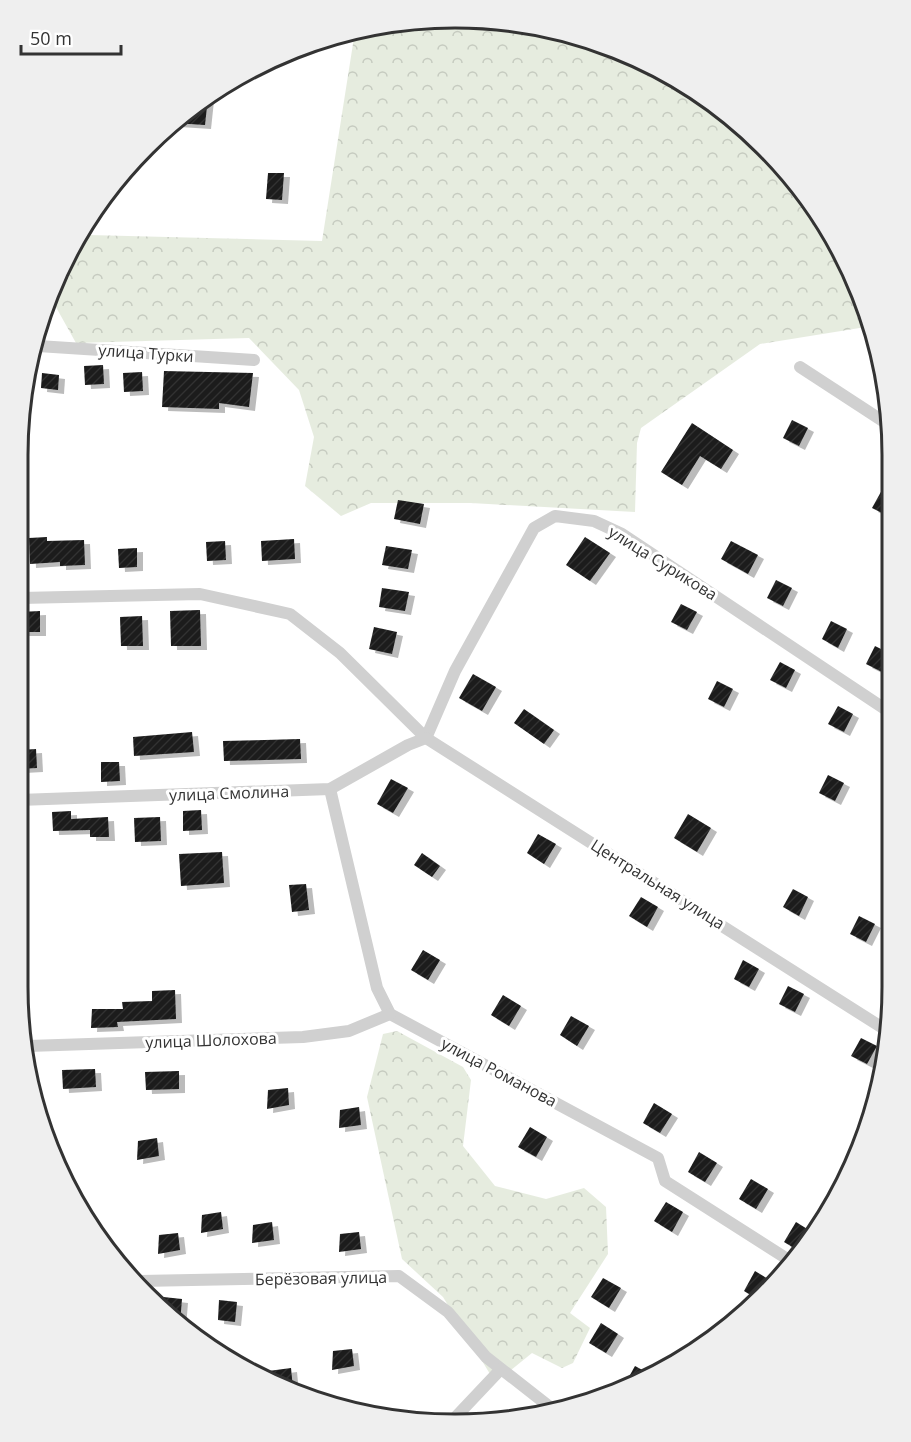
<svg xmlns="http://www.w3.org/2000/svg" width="911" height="1442" viewBox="0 0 911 1442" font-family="'Open Sans',sans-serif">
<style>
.forest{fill:url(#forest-crowns)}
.building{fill:url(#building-hatch);filter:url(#shadow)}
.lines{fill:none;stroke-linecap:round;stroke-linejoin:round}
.minor{stroke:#d0d0d0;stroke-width:12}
.labels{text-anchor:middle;stroke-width:6;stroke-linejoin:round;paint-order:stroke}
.street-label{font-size:16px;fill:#333;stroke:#fff}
.rim{fill:none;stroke:#333;stroke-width:3}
</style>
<defs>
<pattern id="forest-crowns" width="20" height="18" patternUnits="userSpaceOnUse" patternTransform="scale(1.5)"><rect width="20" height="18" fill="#e6ecdf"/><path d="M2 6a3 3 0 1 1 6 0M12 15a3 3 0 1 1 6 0" fill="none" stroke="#c6cbc0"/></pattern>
<pattern id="building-hatch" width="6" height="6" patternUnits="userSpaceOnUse" patternTransform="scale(1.5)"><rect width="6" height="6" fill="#1a1a1a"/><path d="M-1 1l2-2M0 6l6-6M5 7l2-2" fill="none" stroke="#333"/></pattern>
<filter id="shadow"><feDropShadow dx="6" dy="4" stdDeviation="0" flood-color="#0004"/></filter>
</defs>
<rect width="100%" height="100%" fill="#fff"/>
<g class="forest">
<path d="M 427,19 C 455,20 485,18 513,22 C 655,43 784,133 848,262 C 858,282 864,305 872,326 L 760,344 L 641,428 L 637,443 L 635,512 L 471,503 L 371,503 L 341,516 L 305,486 L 314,437 L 299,390 L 249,338 L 76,343 L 52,300 C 59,275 64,247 89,235 L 322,241 L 355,31 Z"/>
<path d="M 397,1031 L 463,1067 L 471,1080 L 463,1146 L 495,1186 L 546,1199 L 584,1188 L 606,1207 L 608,1254 L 570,1313 L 590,1328 L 573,1363 L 562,1368 L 532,1353 L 506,1374 L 490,1374 L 443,1297 L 402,1259 L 367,1097 L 383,1034 Z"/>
</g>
<g class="building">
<path d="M 208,97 L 205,125 L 174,123 L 189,109 Z"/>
<path d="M 268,173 L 284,173 L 282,200 L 266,199 Z"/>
<path d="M 103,365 L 104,384 L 85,385 L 84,366 Z"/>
<path d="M 164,371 L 253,373 L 249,407 L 219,403 L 219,409 L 162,407 Z"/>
<path d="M 142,372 L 143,391 L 124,392 L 123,373 Z"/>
<path d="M 42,373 L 59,375 L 58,390 L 41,388 Z"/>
<path d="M 792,420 L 808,428 L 799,446 L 783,438 Z"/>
<path d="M 692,423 L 733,450 L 721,469 L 700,456 L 682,485 L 661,472 Z"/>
<path d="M 882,490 L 892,495 L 892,509 L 888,516 L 872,508 Z"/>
<path d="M 398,500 L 424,504 L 420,524 L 394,519 Z"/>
<path d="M 47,537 L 47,541 L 84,540 L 85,565 L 60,566 L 60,562 L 30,564 L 29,538 Z"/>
<path d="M 585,537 L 610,553 L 590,581 L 566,565 Z"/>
<path d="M 294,539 L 295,559 L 262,561 L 261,541 Z"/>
<path d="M 225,541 L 226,560 L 207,561 L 206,542 Z"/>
<path d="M 731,541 L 758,555 L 748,574 L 721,559 Z"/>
<path d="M 386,546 L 412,550 L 408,569 L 382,565 Z"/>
<path d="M 137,548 L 137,567 L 119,568 L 118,549 Z"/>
<path d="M 776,580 L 792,588 L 783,606 L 767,598 Z"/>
<path d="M 382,588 L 409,592 L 405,611 L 379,607 Z"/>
<path d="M 681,604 L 697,612 L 687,630 L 671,622 Z"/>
<path d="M 200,610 L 201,646 L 171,646 L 170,611 Z"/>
<path d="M 40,611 L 40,632 L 20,632 L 20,612 Z"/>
<path d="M 142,616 L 143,646 L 121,646 L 120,617 Z"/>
<path d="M 831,621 L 847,629 L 838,648 L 822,639 Z"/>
<path d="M 374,627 L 397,632 L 392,654 L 369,649 Z"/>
<path d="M 875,646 L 891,654 L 882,672 L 866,664 Z"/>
<path d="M 780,662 L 795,670 L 786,688 L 770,680 Z"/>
<path d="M 473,674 L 496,687 L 482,711 L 459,698 Z"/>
<path d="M 717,681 L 733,689 L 724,707 L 708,699 Z"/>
<path d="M 838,706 L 853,714 L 844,732 L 828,724 Z"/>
<path d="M 524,709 L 554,730 L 544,744 L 514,723 Z"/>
<path d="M 192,732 L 194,752 L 134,756 L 133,737 Z"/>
<path d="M 300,739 L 301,759 L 224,761 L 223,741 Z"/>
<path d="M 36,749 L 37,768 L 19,769 L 20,750 Z"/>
<path d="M 101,762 L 119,762 L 120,781 L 101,782 Z"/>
<path d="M 828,775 L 844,783 L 835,801 L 819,793 Z"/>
<path d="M 391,779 L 408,788 L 393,813 L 377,804 Z"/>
<path d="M 201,810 L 202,830 L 183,831 L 183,811 Z"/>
<path d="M 71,811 L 71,819 L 108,817 L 109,837 L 90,837 L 90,830 L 53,831 L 52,812 Z"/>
<path d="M 688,814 L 711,828 L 697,852 L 674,838 Z"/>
<path d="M 160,817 L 161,841 L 135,842 L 134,818 Z"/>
<path d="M 538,834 L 556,844 L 544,864 L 527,853 Z"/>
<path d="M 222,852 L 224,883 L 181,886 L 179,854 Z"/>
<path d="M 422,853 L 440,866 L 432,877 L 414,865 Z"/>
<path d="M 306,884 L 309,910 L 292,912 L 289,885 Z"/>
<path d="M 793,889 L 808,897 L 799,916 L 783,907 Z"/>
<path d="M 641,897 L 658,907 L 647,927 L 629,916 Z"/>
<path d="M 859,916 L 875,924 L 866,942 L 850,934 Z"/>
<path d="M 423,950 L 440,960 L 428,980 L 411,970 Z"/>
<path d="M 743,960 L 759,969 L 749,987 L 734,979 Z"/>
<path d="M 788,986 L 804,994 L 795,1012 L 779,1004 Z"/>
<path d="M 175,990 L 176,1019 L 117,1022 L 118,1027 L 91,1028 L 92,1009 L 123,1009 L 122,1002 L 152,1001 L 152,991 Z"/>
<path d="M 503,995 L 521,1006 L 509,1026 L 491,1015 Z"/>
<path d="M 571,1016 L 589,1026 L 577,1046 L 560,1035 Z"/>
<path d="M 861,1038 L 877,1046 L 867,1064 L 851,1056 Z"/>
<path d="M 95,1069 L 96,1087 L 63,1089 L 62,1070 Z"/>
<path d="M 179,1071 L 179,1089 L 146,1090 L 145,1072 Z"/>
<path d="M 288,1088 L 289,1105 L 267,1109 L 268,1090 Z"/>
<path d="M 654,1103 L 672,1114 L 660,1133 L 643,1123 Z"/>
<path d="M 359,1107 L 361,1125 L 339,1128 L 340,1110 Z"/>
<path d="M 530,1127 L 547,1137 L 536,1157 L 518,1147 Z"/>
<path d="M 157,1138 L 159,1156 L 137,1160 L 138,1141 Z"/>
<path d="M 699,1152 L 717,1163 L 705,1182 L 688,1172 Z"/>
<path d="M 751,1179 L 768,1189 L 756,1209 L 739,1199 Z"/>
<path d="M 666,1202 L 683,1212 L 672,1232 L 654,1221 Z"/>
<path d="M 221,1212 L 223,1229 L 201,1233 L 202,1215 Z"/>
<path d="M 272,1222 L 274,1240 L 252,1243 L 253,1225 Z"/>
<path d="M 796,1222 L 812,1232 L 799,1251 L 784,1242 Z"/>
<path d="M 359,1232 L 361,1249 L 339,1252 L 340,1234 Z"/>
<path d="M 178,1233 L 180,1250 L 158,1254 L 159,1235 Z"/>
<path d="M 755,1271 L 773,1282 L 757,1299 L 744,1291 Z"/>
<path d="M 603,1278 L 621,1288 L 609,1308 L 591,1297 Z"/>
<path d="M 154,1296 L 182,1299 L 180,1323 Z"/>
<path d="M 219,1300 L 237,1302 L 235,1322 L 218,1320 Z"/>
<path d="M 601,1323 L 618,1334 L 606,1353 L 589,1343 Z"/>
<path d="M 352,1349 L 354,1366 L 332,1370 L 333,1351 Z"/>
<path d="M 635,1366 L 648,1373 L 625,1384 Z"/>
<path d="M 291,1368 L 293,1389 L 261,1372 Z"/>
</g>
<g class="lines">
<g class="minor">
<path d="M 38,346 L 254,360"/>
<path d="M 800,367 L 892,427"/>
<path d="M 21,598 L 200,594 L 290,614 L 340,653 L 426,738 L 889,1032"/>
<path d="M 426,738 L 455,671 L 534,528 L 555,516 L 594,521 L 622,534 L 891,713"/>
<path d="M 330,789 L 377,988 L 390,1014 L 658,1158 L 665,1181 L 792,1262"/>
<path d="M 19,800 L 330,789 L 408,745 L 426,738"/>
<path d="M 28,1046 L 303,1037 L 349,1031 L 390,1014"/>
<path d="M 140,1281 L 399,1276 L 448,1312 L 486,1357 L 555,1411"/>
<path d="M 450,1423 L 501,1369"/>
</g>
</g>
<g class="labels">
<g class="street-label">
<text transform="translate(146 353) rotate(4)" y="6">улица Турки</text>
<text transform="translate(663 563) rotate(32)" y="6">улица Сурикова</text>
<text transform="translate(229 793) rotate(-2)" y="6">улица Смолина</text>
<text transform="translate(658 884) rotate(32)" y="6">Центральная улица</text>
<text transform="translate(211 1040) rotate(-2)" y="6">улица Шолохова</text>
<text transform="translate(499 1072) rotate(28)" y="6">улица Романова</text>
<text transform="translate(321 1278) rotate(-1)" y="6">Берёзовая улица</text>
</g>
</g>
<path d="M0 0H911V1442H0ZM455 28H455A427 427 0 0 1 882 455V987A427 427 0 0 1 455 1414H455A427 427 0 0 1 28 987V455A427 427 0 0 1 455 28Z" fill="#efefef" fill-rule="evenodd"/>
<path class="rim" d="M455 28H455A427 427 0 0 1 882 455V987A427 427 0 0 1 455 1414H455A427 427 0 0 1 28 987V455A427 427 0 0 1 455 28Z"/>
<path d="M21 45v9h100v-9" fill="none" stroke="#333333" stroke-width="3"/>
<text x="30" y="45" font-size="18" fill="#333333" stroke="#ffffff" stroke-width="4.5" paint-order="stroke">50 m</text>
</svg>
